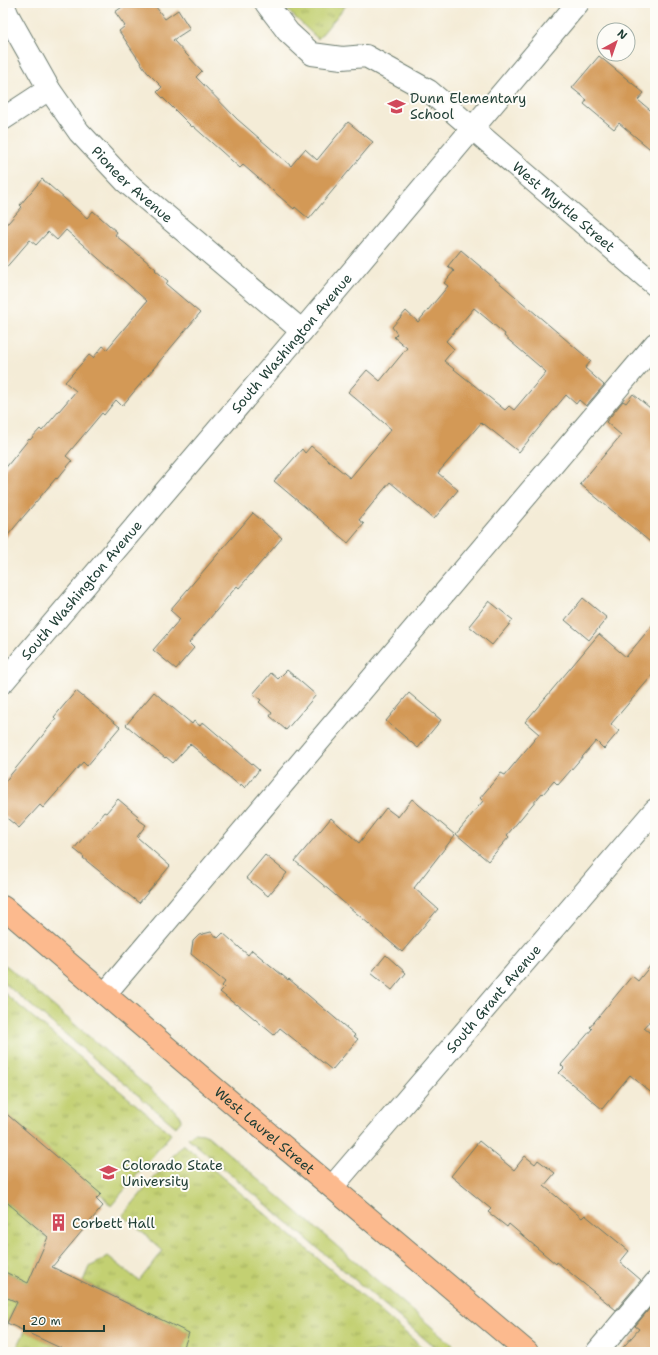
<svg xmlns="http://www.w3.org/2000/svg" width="658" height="1355" viewBox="0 0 658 1355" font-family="'Shantell Sans',sans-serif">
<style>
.grass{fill:url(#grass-tufts);stroke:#718653}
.building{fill:#d39956;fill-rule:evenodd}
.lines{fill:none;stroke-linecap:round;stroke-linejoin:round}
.minor-casing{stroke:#6a7a6d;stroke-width:24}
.major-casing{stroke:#6a7a6d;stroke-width:24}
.minor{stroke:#fff;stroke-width:22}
.major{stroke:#fcba8e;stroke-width:22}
.labels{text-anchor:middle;stroke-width:4;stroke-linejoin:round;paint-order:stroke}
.poi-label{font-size:14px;fill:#1f3d34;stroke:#fdfcf7;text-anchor:start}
.street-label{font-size:14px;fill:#1f3d34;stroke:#fdfcf7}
</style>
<defs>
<pattern id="grass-tufts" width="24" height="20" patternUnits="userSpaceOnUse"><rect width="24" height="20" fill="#c3d072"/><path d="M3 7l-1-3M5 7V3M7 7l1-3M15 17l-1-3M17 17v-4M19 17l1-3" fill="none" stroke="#9eaa5e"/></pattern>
</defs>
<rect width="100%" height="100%" fill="#fdfcf7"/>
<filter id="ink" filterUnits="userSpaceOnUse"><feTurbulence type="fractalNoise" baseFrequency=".025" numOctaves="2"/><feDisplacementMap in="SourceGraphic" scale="8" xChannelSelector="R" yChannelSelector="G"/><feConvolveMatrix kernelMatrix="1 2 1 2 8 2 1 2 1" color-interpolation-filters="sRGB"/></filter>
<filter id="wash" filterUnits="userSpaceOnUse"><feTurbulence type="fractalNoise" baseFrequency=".012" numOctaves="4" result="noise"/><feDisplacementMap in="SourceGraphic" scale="16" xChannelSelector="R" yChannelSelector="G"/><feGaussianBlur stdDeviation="0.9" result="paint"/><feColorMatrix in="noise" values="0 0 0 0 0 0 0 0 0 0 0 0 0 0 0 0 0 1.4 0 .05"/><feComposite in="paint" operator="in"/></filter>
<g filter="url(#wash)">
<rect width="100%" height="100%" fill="#f4ecd7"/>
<g class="grass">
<path d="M 280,3 L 348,3 L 318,39 Z"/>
<path d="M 3,964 L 8,967 L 180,1115 L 181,1121 L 176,1127 L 3,982 Z"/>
<path d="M 3,992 L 171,1134 L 111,1206 L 101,1194 L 3,1111 Z"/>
<path d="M 194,1133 L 203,1134 L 208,1136 L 461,1352 L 440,1352 L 188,1138 Z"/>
<path d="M 183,1144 L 428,1352 L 182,1352 L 189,1333 L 83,1281 L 89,1267 L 99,1262 L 108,1256 L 139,1281 L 163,1251 L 123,1215 Z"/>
<path d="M 3,1199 L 50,1240 L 28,1283 L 4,1271 L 3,1273 Z"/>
<path d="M 3,1296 L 17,1302 L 3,1332 Z"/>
<path d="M 25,1331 L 69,1352 L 15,1352 Z"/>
</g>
<g id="blocks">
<g class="building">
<path d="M 128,3 L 153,3 L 165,19 L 178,10 L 190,29 L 173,40 L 202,71 L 196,77 L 237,119 L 291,166 L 305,149 L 317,160 L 348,122 L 373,142 L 309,219 L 295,207 L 294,209 L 243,165 L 240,168 L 193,126 L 192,127 L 157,92 L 162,87 L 147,72 L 119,31 L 125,26 L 115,12 Z"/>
<path d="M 599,56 L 644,93 L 638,100 L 655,114 L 655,153 L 619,123 L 614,129 L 584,104 L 587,100 L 572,88 Z"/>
<path d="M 42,179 L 87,218 L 93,211 L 117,232 L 115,235 L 156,269 L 155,270 L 168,281 L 166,284 L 200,313 L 122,406 L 116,400 L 104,415 L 102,413 L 66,456 L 72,461 L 57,479 L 56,478 L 3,541 L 3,471 L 29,439 L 30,440 L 40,429 L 42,431 L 76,391 L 65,382 L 89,355 L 93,358 L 103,346 L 107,349 L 147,301 L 66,230 L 57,240 L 48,232 L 36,245 L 30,240 L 3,271 L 3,223 L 8,223 L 22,207 L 20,205 Z"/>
<path d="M 461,250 L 591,361 L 585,368 L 604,385 L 586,406 L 579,400 L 576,404 L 566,395 L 519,452 L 484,424 L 483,425 L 481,423 L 438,473 L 458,490 L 434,519 L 390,482 L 359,520 L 364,524 L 348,543 L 274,481 L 302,449 L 305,453 L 311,446 L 350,478 L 391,429 L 348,392 L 367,370 L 380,381 L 407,348 L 394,337 L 397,334 L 392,327 L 406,311 L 418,322 L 448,286 L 444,283 L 454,271 L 448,266 ZM 474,308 L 505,334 L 504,336 L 546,372 L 514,410 L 509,406 L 505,410 L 444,361 L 454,349 L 446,341 Z"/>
<path d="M 633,394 L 655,412 L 655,546 L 580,484 L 621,435 L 606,422 L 623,401 L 626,403 Z"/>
<path d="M 253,513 L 282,538 L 239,588 L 237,586 L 189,643 L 194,648 L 176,669 L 153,650 L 180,619 L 170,610 Z"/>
<path d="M 583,598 L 607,618 L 589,640 L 565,620 Z"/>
<path d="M 489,601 L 513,620 L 492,645 L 469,626 Z"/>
<path d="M 655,622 L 655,672 L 611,724 L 619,731 L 604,749 L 596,741 L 558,785 L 554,781 L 543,794 L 542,793 L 507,835 L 509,837 L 488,861 L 456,834 L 483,801 L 480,798 L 501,773 L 505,775 L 539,734 L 525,722 L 599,634 L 626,657 Z"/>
<path d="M 287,670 L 316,695 L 286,730 L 270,716 L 272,713 L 259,702 L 261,700 L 253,694 L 271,673 L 278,679 Z"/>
<path d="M 76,691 L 120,727 L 87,766 L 83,762 L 43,808 L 40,805 L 19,828 L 3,815 L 3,784 L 56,719 L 54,717 Z"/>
<path d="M 154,692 L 192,724 L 194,721 L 200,726 L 203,722 L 259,770 L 245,788 L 241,784 L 240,786 L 190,744 L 173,763 L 166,757 L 165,758 L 126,725 Z"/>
<path d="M 409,693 L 441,720 L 418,748 L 386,721 Z"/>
<path d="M 118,799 L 138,816 L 136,818 L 146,825 L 137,837 L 170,866 L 139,903 L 83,858 L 84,857 L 74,849 L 104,812 L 106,813 Z"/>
<path d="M 412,799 L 455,835 L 414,888 L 438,909 L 402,952 L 295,861 L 331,818 L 359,843 L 386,808 L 398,817 Z"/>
<path d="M 265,855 L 287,873 L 268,896 L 246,878 Z"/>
<path d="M 211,932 L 218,938 L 223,933 L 248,955 L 252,950 L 288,980 L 289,979 L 355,1035 L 354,1036 L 358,1039 L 332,1070 L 280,1028 L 274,1035 L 237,1004 L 236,1005 L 220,992 L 224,988 L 222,986 L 225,982 L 191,954 L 193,941 L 199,935 Z"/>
<path d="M 386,955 L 406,973 L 392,990 L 371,973 Z"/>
<path d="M 655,960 L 655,1016 L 644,1028 L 655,1037 L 655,1096 L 630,1075 L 602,1109 L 559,1073 L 564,1068 L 561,1065 L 592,1029 L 590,1027 L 632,976 L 638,981 Z"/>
<path d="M 3,1111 L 101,1194 L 96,1199 L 103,1206 L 52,1267 L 189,1333 L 182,1352 L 69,1352 L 7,1323 L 17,1302 L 3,1296 L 3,1271 L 28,1283 L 48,1237 L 3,1199 Z"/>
<path d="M 479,1141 L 514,1170 L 525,1156 L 535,1164 L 538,1160 L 555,1173 L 544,1186 L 582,1218 L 585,1215 L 629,1251 L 620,1262 L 641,1280 L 616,1310 L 557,1262 L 556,1264 L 509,1224 L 507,1227 L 488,1212 L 491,1209 L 451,1176 Z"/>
<path d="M 655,1302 L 655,1352 L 619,1352 L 639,1329 L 635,1326 Z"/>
</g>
</g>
</g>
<g filter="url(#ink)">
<use href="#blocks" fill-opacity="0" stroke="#6a7a6d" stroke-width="1"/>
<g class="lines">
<defs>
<g id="minor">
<path id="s1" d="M 266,3 L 288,32 L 312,54 L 342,58 L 366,56 L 429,91 L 655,285"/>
<path id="s2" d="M 3,4 L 8,16 L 49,89 L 79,132 L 125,181 L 302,331"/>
<path d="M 3,119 L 49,89"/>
<path id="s3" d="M 3,682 L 302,331 L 578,3"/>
<path d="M 105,994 L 655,344"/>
<path id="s4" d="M 332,1187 L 655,810"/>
<path d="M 597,1352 L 655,1283"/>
</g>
<g id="major">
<path id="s5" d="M 3,907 L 218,1091 L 527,1352"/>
</g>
</defs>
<use href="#minor" class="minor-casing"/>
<use href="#major" class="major-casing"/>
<use href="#minor" class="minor"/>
<use href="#major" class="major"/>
</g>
</g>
<defs>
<symbol id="school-bare" viewBox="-9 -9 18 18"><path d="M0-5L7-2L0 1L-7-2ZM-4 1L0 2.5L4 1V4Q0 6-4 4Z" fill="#d1495b" stroke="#fdfcf7" stroke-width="2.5" paint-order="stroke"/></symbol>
<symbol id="university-bare" viewBox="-9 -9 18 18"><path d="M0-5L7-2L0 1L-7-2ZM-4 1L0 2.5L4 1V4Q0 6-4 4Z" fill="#d1495b" stroke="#fdfcf7" stroke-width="2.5" paint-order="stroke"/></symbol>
<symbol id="building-bare" viewBox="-9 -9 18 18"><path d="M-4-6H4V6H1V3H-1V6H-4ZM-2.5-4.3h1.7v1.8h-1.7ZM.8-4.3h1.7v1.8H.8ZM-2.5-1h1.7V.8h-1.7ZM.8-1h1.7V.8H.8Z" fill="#d1495b" stroke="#fdfcf7" stroke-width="2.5" paint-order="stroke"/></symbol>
</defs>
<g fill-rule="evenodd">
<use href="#school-bare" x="384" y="94" width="25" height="25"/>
<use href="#university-bare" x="96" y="1160" width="25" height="25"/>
<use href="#building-bare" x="46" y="1210" width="25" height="25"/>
</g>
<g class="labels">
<g class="poi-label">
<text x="410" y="103">Dunn Elementary<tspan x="410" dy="16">School</tspan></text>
<text x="122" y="1170">Colorado State<tspan x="122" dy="16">University</tspan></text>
<text x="72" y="1228">Corbett Hall</text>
</g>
<g class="street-label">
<text dy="5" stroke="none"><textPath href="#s2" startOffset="224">Pioneer Avenue</textPath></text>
<text dy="5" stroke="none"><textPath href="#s1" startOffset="373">West Myrtle Street</textPath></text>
<text dy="5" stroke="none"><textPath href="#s3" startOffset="445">South Washington Avenue</textPath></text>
<text dy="5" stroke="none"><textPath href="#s3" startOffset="121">South Washington Avenue</textPath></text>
<text dy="5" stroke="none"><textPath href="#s4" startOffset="248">South Grant Avenue</textPath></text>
<text dy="5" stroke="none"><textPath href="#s5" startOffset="344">West Laurel Street</textPath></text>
</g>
</g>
<rect width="658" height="1355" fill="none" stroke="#fdfcf7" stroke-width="16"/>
<g transform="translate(616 42) rotate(40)"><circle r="19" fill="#fdfcf7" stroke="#a4b0a9"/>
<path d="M0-3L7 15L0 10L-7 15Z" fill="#d1495b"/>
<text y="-6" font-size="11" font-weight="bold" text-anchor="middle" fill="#1f3d34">N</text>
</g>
<path d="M24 1325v6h80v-6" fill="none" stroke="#1f3d34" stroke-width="2"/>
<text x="30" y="1325" font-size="12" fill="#1f3d34" stroke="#fdfcf7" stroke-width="3" paint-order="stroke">20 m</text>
</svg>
